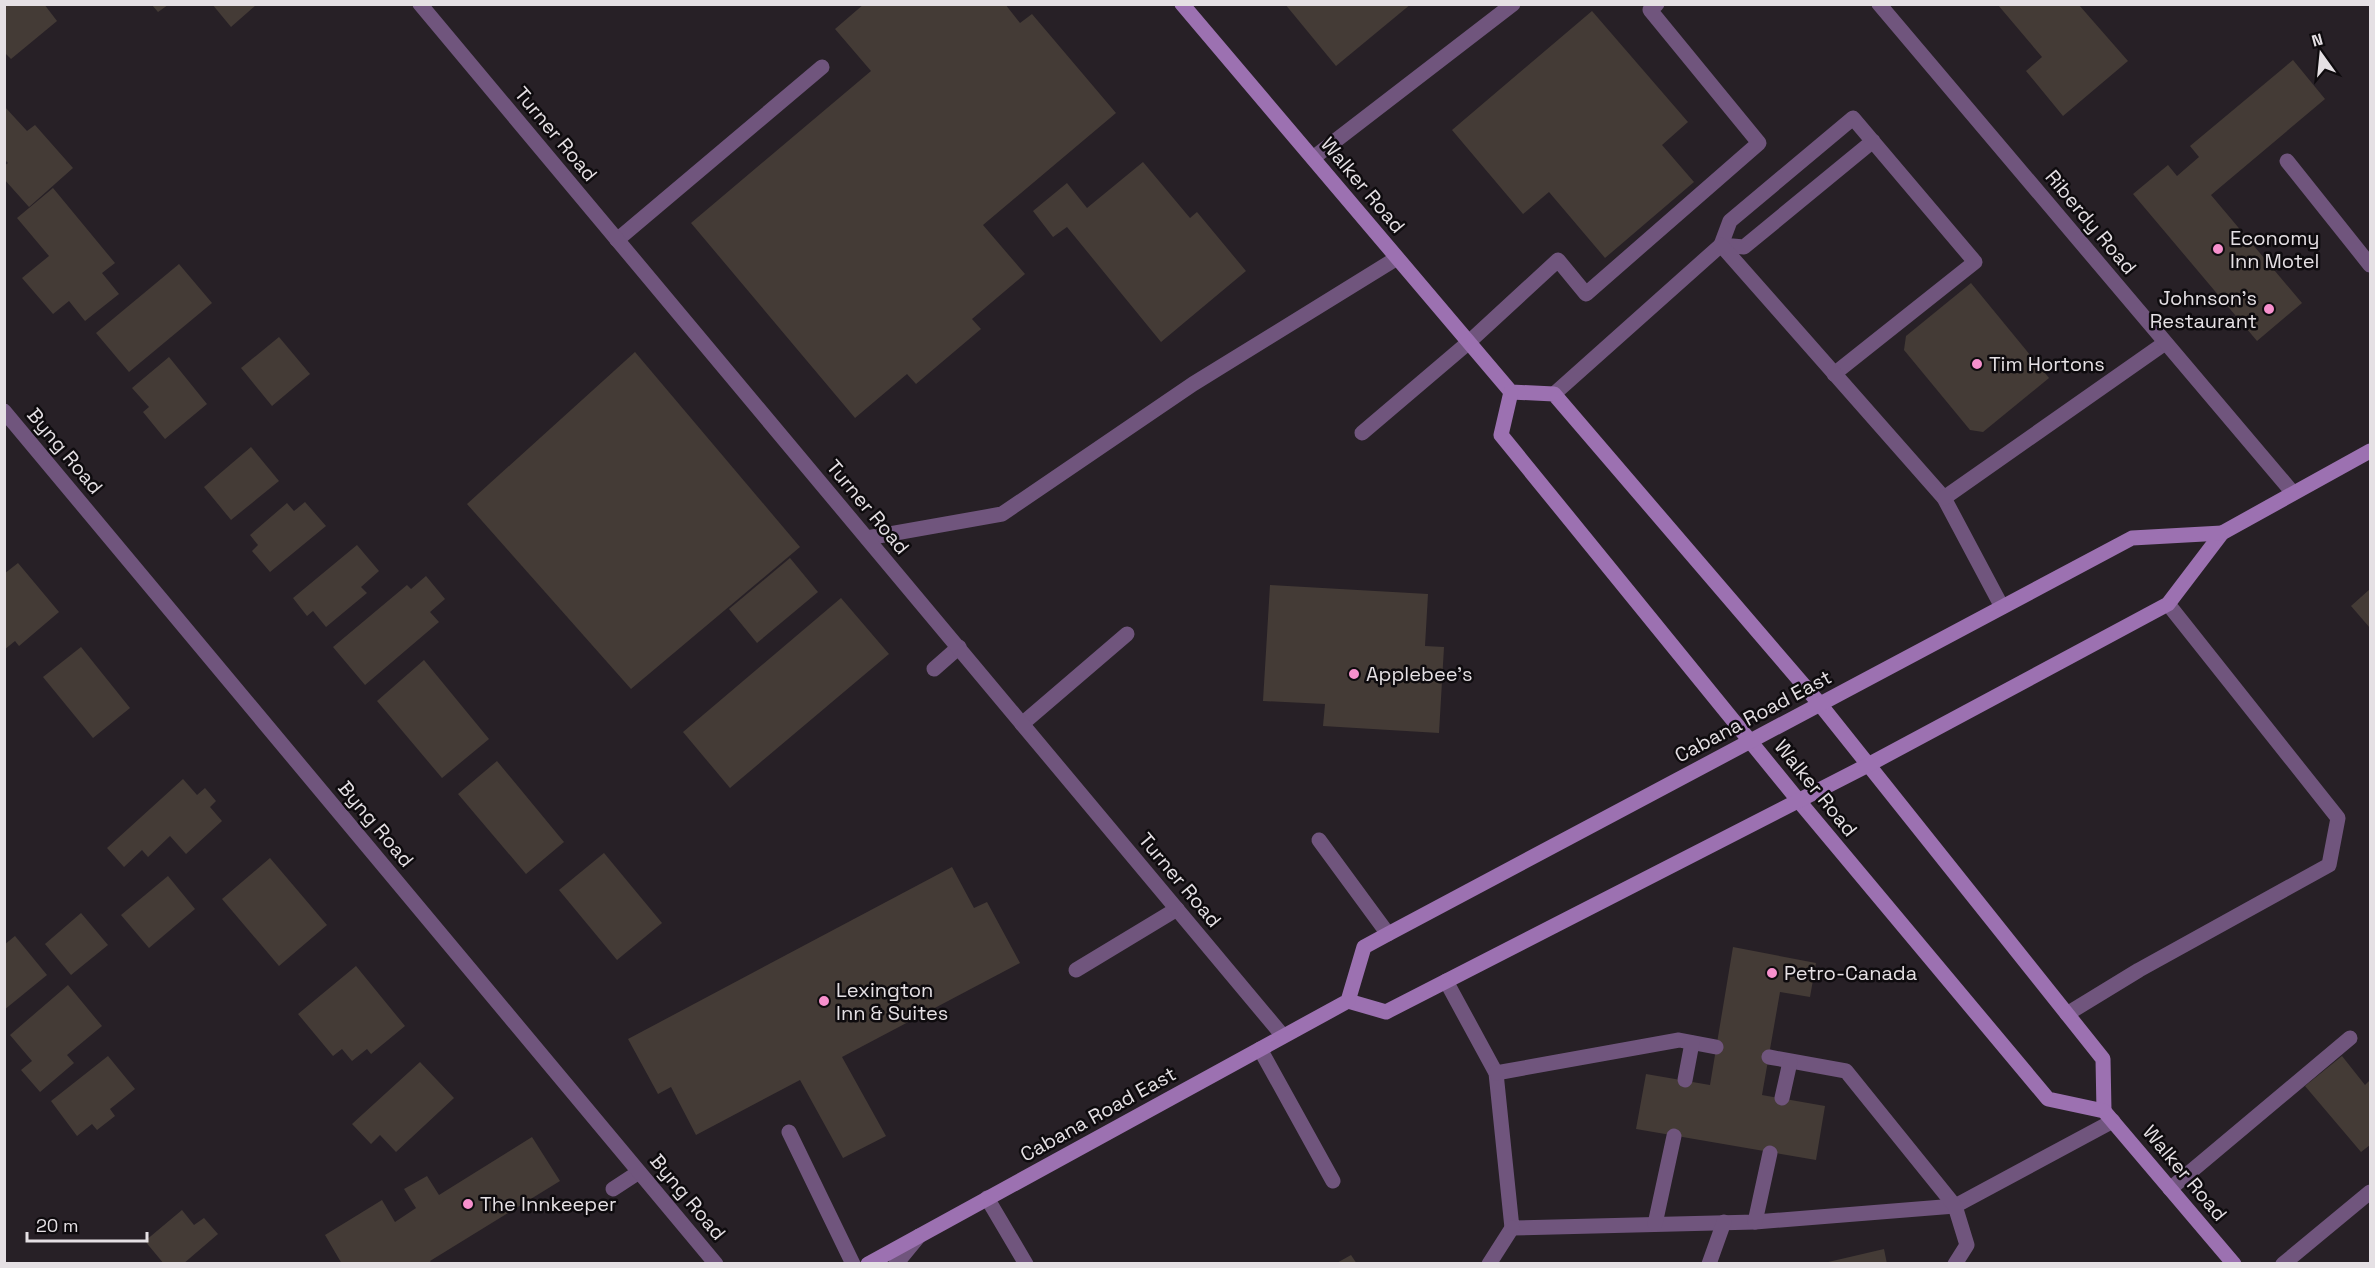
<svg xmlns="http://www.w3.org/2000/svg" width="2375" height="1268" viewBox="0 0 2375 1268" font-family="'Space Grotesk',sans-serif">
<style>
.building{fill:#443b36}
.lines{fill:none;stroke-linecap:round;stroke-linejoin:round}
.lane{stroke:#70557d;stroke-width:15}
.street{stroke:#70557d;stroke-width:15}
.secondary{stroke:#9c71b1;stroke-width:15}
.poi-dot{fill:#f790cd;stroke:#0e0b0e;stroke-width:2}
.labels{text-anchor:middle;stroke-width:5;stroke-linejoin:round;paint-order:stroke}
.street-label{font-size:20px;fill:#e5e0e4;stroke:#0e0b0e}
.poi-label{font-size:20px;fill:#e5e0e4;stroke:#0e0b0e;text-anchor:start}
</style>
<rect width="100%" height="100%" fill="#272026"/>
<g class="building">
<path d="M 4,4 L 44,4 L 57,21 L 11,59 L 4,52 Z"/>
<path d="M 212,4 L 257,4 L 231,27 Z"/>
<path d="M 864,4 L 1005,4 L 1020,23 L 1032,14 L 1116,113 L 983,225 L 1025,274 L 972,319 L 981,329 L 916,384 L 907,374 L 855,418 L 691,223 L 871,71 L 835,29 Z"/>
<path d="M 1285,4 L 1411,4 L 1336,66 Z"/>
<path d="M 152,5 L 168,5 L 158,12 Z"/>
<path d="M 1998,5 L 2079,5 L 2128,61 L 2063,116 L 2026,71 L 2042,57 Z"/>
<path d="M 1592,11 L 1688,122 L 1662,145 L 1694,182 L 1605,258 L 1549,192 L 1523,214 L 1452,130 Z"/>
<path d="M 2293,60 L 2325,99 L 2211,195 L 2302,303 L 2257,341 L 2133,194 L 2168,165 L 2177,176 L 2199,157 L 2190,146 Z"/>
<path d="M 4,106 L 27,131 L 35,125 L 73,168 L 29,207 L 4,179 L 4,166 L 8,163 L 4,159 Z"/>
<path d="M 1143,162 L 1190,218 L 1197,212 L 1246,271 L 1161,342 L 1067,227 L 1053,237 L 1033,211 L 1067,183 L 1087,208 Z"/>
<path d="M 53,188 L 115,263 L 102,273 L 119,294 L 85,321 L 69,301 L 53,314 L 22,278 L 49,256 L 17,218 Z"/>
<path d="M 179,264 L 212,303 L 129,372 L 96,333 Z"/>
<path d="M 1971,283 L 2049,378 L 1983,432 L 1970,430 L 1904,350 L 1906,336 Z"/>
<path d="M 279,337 L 310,374 L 272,406 L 241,368 Z"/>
<path d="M 635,352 L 800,547 L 631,689 L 467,504 Z"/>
<path d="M 169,357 L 207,404 L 165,439 L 143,412 L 149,407 L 132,388 Z"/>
<path d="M 251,447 L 279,481 L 231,520 L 204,487 Z"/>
<path d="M 305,502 L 326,526 L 270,572 L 252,551 L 258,545 L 250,535 L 287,503 L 294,511 Z"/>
<path d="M 357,545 L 379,571 L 361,587 L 367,593 L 326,627 L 313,611 L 307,616 L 293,598 Z"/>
<path d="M 790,558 L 818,592 L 757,643 L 729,609 Z"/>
<path d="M 18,563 L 59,612 L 19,646 L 15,641 L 4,650 L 4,574 Z"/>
<path d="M 426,576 L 445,599 L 430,612 L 439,622 L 365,685 L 333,647 L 407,585 L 411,589 Z"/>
<path d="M 1270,585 L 1428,594 L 1425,646 L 1444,647 L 1439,733 L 1323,726 L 1325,704 L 1263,701 Z"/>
<path d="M 2370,589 L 2370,628 L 2351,606 Z"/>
<path d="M 841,598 L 889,654 L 730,788 L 683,732 Z"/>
<path d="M 81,647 L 130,708 L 93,738 L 43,677 Z"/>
<path d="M 424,660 L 489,739 L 442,778 L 377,701 Z"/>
<path d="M 497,761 L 564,842 L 526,874 L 458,794 Z"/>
<path d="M 183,779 L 197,795 L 205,788 L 216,801 L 210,807 L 222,821 L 186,854 L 170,836 L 148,857 L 142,850 L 124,867 L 107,848 Z"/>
<path d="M 604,853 L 662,923 L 617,960 L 559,890 Z"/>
<path d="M 270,858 L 327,925 L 279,966 L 222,899 Z"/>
<path d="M 952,867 L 974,908 L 987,902 L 1020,963 L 842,1057 L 886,1136 L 843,1158 L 800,1080 L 696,1135 L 671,1087 L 658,1094 L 628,1039 Z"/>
<path d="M 168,876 L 195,909 L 149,948 L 121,915 Z"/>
<path d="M 81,913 L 108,945 L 71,975 L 45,944 Z"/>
<path d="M 15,936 L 47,975 L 4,1010 L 4,945 Z"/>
<path d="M 1733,947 L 1816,963 L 1810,997 L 1780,992 L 1762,1095 L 1825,1106 L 1816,1160 L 1636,1129 L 1646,1074 L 1710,1085 Z"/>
<path d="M 356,966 L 405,1026 L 371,1054 L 367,1049 L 352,1061 L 342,1049 L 333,1056 L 298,1014 Z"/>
<path d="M 68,985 L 102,1026 L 67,1055 L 74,1063 L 40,1092 L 21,1070 L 32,1061 L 10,1035 Z"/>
<path d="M 108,1056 L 135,1089 L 110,1109 L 115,1116 L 97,1130 L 92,1124 L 77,1136 L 51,1101 Z"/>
<path d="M 2342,1056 L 2365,1085 L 2370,1080 L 2370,1145 L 2361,1152 L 2305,1086 Z"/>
<path d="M 420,1062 L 454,1098 L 396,1152 L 380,1135 L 371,1144 L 352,1124 Z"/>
<path d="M 532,1137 L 560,1181 L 430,1261 L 432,1264 L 342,1264 L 325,1235 L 382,1200 L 395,1222 L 416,1208 L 404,1189 L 427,1176 L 439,1195 Z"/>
<path d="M 182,1210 L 194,1225 L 204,1218 L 218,1234 L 183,1264 L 164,1264 L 145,1241 Z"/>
<path d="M 1884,1249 L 1887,1264 L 1824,1264 L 1824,1263 Z"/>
<path d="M 1351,1255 L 1357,1264 L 1335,1264 Z"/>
</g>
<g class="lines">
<g class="lane">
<path d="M 1313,158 L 1513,4"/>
<path d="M 2287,161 L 2370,265"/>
<path d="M 617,240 L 822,67"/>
<path d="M 1834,374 L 1975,262 L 1853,118 L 1730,221 L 1721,245 L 1744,247 L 1873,141"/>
<path d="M 1554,394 L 1721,245 L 1944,498 L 2002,607"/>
<path d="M 1362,433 L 1469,342 L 1558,260 L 1586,294 L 1759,143 L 1650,10 L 1657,4"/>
<path d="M 1944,498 L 2165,343"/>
<path d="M 867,538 L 1002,514 L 1193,384 L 1397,258"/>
<path d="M 934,669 L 959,647"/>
<path d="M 1022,724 L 1127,634"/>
<path d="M 1319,840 L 1388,934"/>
<path d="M 1076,970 L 1177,909"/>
<path d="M 1446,981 L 1496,1073 L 1512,1228 L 1755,1222 L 1955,1206 L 2113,1121"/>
<path d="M 2067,1014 L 2139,970 L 2329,865 L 2338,818 L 2168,604"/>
<path d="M 1260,1049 L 1333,1181"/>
<path d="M 1769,1057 L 1846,1071 L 1955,1206 L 1967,1245 L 1955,1264"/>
<path d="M 1496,1073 L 1679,1040 L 1716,1047"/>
<path d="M 1685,1080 L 1692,1043"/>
<path d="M 1782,1098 L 1790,1062"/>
<path d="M 789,1132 L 853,1264"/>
<path d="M 613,1189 L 639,1172"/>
<path d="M 2170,1189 L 2350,1038"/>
<path d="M 987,1198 L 1026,1264"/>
<path d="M 1755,1222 L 1770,1153"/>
<path d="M 1655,1224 L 1674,1136"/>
<path d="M 896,1264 L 919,1236"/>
<path d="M 1489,1264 L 1512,1228"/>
<path d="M 1709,1264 L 1724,1222"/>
<path d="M 2283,1264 L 2370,1192"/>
</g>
<g class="street">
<path d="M 420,4 L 1283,1036"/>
<path d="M 1879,4 L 2293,493"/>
<path d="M 4,411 L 716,1264"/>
</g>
<g class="secondary">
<path d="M 1182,4 L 1511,392 L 1554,394 L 1819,703 L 2103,1059 L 2104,1111"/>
<path d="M 1511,392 L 1501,435 L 1798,800 L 2048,1099 L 2104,1111 L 2234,1264"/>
<path d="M 1348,1001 L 1386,1012 L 1868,765 L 2168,604 L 2222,533 L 2370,451"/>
<path d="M 868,1264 L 1348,1001 L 1364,947 L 1388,934 L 2132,538 L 2222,533"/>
</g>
</g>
<g class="poi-dot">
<circle cx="2218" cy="249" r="6"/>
<circle cx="2269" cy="309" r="6"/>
<circle cx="1977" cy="364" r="6"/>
<circle cx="1354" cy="674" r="6"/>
<circle cx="1772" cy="973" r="6"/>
<circle cx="824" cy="1001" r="6"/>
<circle cx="468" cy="1204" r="6"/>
</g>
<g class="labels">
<g class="street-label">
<text transform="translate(556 134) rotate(50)" y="7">Turner Road</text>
<text transform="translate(1363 185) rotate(50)" y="7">Walker Road</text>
<text transform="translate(2091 222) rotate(50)" y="7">Riberdy Road</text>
<text transform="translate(65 451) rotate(50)" y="7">Byng Road</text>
<text transform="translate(868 507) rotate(50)" y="7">Turner Road</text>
<text transform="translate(1753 716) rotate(-28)" y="7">Cabana Road East</text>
<text transform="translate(1816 788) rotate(51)" y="7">Walker Road</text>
<text transform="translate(376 824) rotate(50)" y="7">Byng Road</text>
<text transform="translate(1180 880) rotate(50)" y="7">Turner Road</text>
<text transform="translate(1098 1114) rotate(-29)" y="7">Cabana Road East</text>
<text transform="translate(2185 1173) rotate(50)" y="7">Walker Road</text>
<text transform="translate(688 1197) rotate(50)" y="7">Byng Road</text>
</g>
<g class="poi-label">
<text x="2230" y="245">Economy<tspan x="2230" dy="23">Inn Motel</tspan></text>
<text x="2257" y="305" text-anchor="end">Johnson's<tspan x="2257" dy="23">Restaurant</tspan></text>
<text x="1989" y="371">Tim Hortons</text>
<text x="1366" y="681">Applebee's</text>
<text x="1784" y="980">Petro-Canada</text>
<text x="836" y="997">Lexington<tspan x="836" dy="23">Inn &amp; Suites</tspan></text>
<text x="480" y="1211">The Innkeeper</text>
</g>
</g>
<rect width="2375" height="1268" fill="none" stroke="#e5e0e4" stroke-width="12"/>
<g transform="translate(2321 54) rotate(345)" stroke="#0e0b0e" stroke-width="4.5" paint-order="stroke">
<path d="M0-4.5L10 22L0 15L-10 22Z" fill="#e5e0e4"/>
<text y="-9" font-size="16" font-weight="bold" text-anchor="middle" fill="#e5e0e4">N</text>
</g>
<path d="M27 1232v9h120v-9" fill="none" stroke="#e5e0e4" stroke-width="3"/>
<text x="36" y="1232" font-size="18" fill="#e5e0e4" stroke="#0e0b0e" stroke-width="4.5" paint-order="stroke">20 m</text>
</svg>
